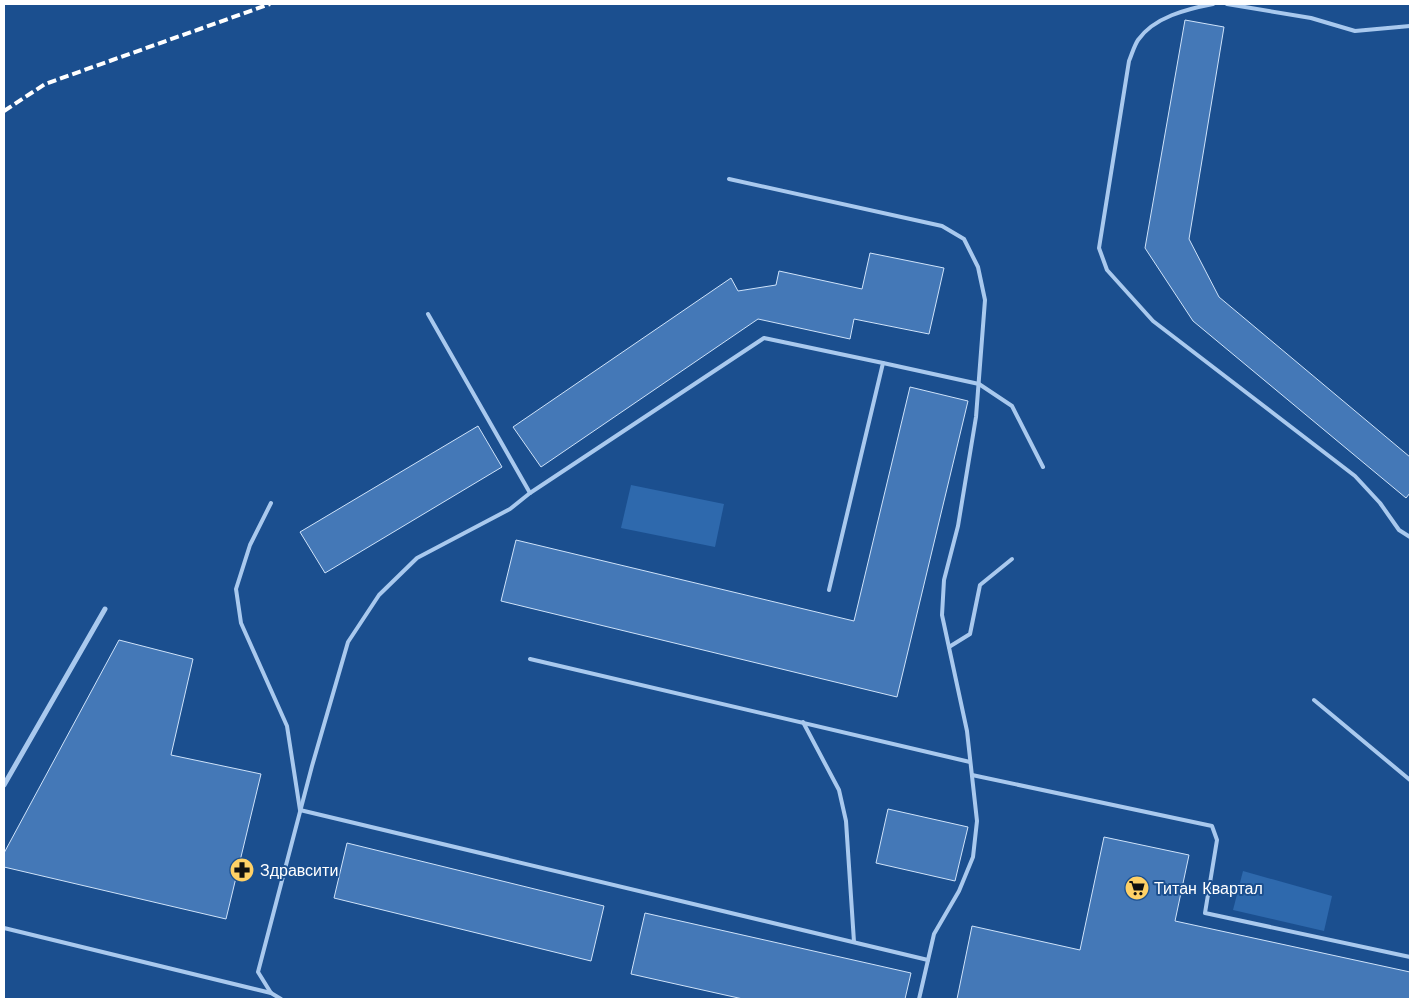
<svg xmlns="http://www.w3.org/2000/svg" width="1414" height="1003" viewBox="0 0 1414 1003" font-family="'Work Sans',sans-serif">
<style>
.green{fill:#2e69ad}
.building{fill:#4478b7;stroke:#cfe3fa}
.lines{fill:none;stroke-linecap:round;stroke-linejoin:round}
.lane{stroke:#a9c9ee;stroke-width:4}
.street{stroke:#a9c9ee;stroke-width:5}
.rail{stroke:#fff;stroke-width:4;stroke-dasharray:9 4;stroke-linecap:butt}
.labels{text-anchor:middle;stroke-width:4;stroke-linejoin:round;paint-order:stroke}
.poi-label{font-size:16px;fill:#fff;stroke:#1b4f8f;text-anchor:start}
</style>
<rect width="100%" height="100%" fill="#1b4f8f"/>
<g class="green">
<path d="M 631,485 L 724,504 L 715,547 L 621,528 Z"/>
<path d="M 1243,871 L 1332,896 L 1324,931 L 1233,910 Z"/>
</g>
<g class="building">
<path d="M 1185,20 L 1224,27 L 1189,239 L 1219,297 L 1410,457 L 1410,493 L 1406,498 L 1193,321 L 1145,248 Z"/>
<path d="M 870,253 L 944,268 L 929,334 L 854,319 L 850,339 L 758,319 L 541,467 L 513,427 L 731,278 L 738,291 L 776,285 L 779,271 L 862,289 Z"/>
<path d="M 910,387 L 968,401 L 897,697 L 501,601 L 516,540 L 854,621 Z"/>
<path d="M 478,426 L 502,467 L 325,573 L 300,532 Z"/>
<path d="M 119,640 L 193,659 L 171,755 L 261,774 L 226,919 L 4,867 L 4,853 Z"/>
<path d="M 888,809 L 968,827 L 955,881 L 876,863 Z"/>
<path d="M 1104,837 L 1189,855 L 1175,921 L 1410,972 L 1410,999 L 957,999 L 972,926 L 1080,950 Z"/>
<path d="M 347,843 L 604,906 L 591,961 L 334,898 Z"/>
<path d="M 645,913 L 911,973 L 905,999 L 743,999 L 631,974 Z"/>
</g>
<g class="lines">
<g class="lane">
<path d="M 1213,4 C 1187,9 1154,17 1138,40 C 1134,46 1132,54 1129,61 L 1099,248 L 1107,270 L 1153,321 L 1355,476 L 1380,503 L 1399,530 L 1410,537"/>
<path d="M 1227,4 L 1311,18 L 1355,31 L 1410,26"/>
<path d="M 729,179 L 942,226 L 964,239 L 978,267 L 985,300 L 976,417 L 958,526 L 944,580 L 942,615 L 967,731 L 977,821 L 973,857 L 959,891 L 934,934 L 919,999"/>
<path d="M 428,314 L 530,493"/>
<path d="M 883,363 L 979,384 L 1012,406 L 1043,467"/>
<path d="M 271,503 L 250,545 L 236,589 L 241,623 L 287,726 L 300,810 L 928,960"/>
<path d="M 949,647 L 970,634 L 980,585 L 1012,559"/>
<path d="M 530,659 L 970,762"/>
<path d="M 1314,700 L 1410,780"/>
<path d="M 803,722 L 839,790 L 846,821 L 854,942"/>
<path d="M 972,775 L 1212,826 L 1217,840 L 1205,913 L 1410,957"/>
<path d="M 4,928 L 271,993"/>
<path d="M 281,999 L 271,993 L 258,972 L 312,766 L 348,642 L 379,595 L 417,558 L 510,509 L 530,493 L 764,338 L 883,363 L 829,590"/>
</g>
<path class="street" d="M 4,785 L 105,609"/>
<path class="rail" d="M 4,111 L 45,84 L 270,4"/>
</g>
<defs>
<symbol id="pharmacy-disc" viewBox="-11 -11 22 22"><circle r="9.5" fill="#ffd166" stroke="#1b4f8f"/><path d="M-2-6h4v4h4v4h-4v4h-4v-4h-4v-4h4Z" fill="#111"/></symbol>
<symbol id="supermarket-disc" viewBox="-11 -11 22 22"><circle r="9.5" fill="#ffd166" stroke="#1b4f8f"/><path d="M-6-5.5h2.5l.6 2H6L4.5 2H-2.5L-4.4-4H-6ZM-1.5 3.2a1.3 1.3 0 1 0 .1 0ZM3 3.2a1.3 1.3 0 1 0 .1 0Z" fill="#111"/></symbol>
</defs>
<g fill-rule="evenodd">
<use href="#pharmacy-disc" x="228" y="856" width="28" height="28"/>
<use href="#supermarket-disc" x="1123" y="874" width="28" height="28"/>
</g>
<g class="labels">
<g class="poi-label">
<text x="260" y="876">Здравсити</text>
<text x="1154" y="894">Титан Квартал</text>
</g>
</g>
<rect width="1414" height="1003" fill="none" stroke="#ffffff" stroke-width="10"/>
</svg>
